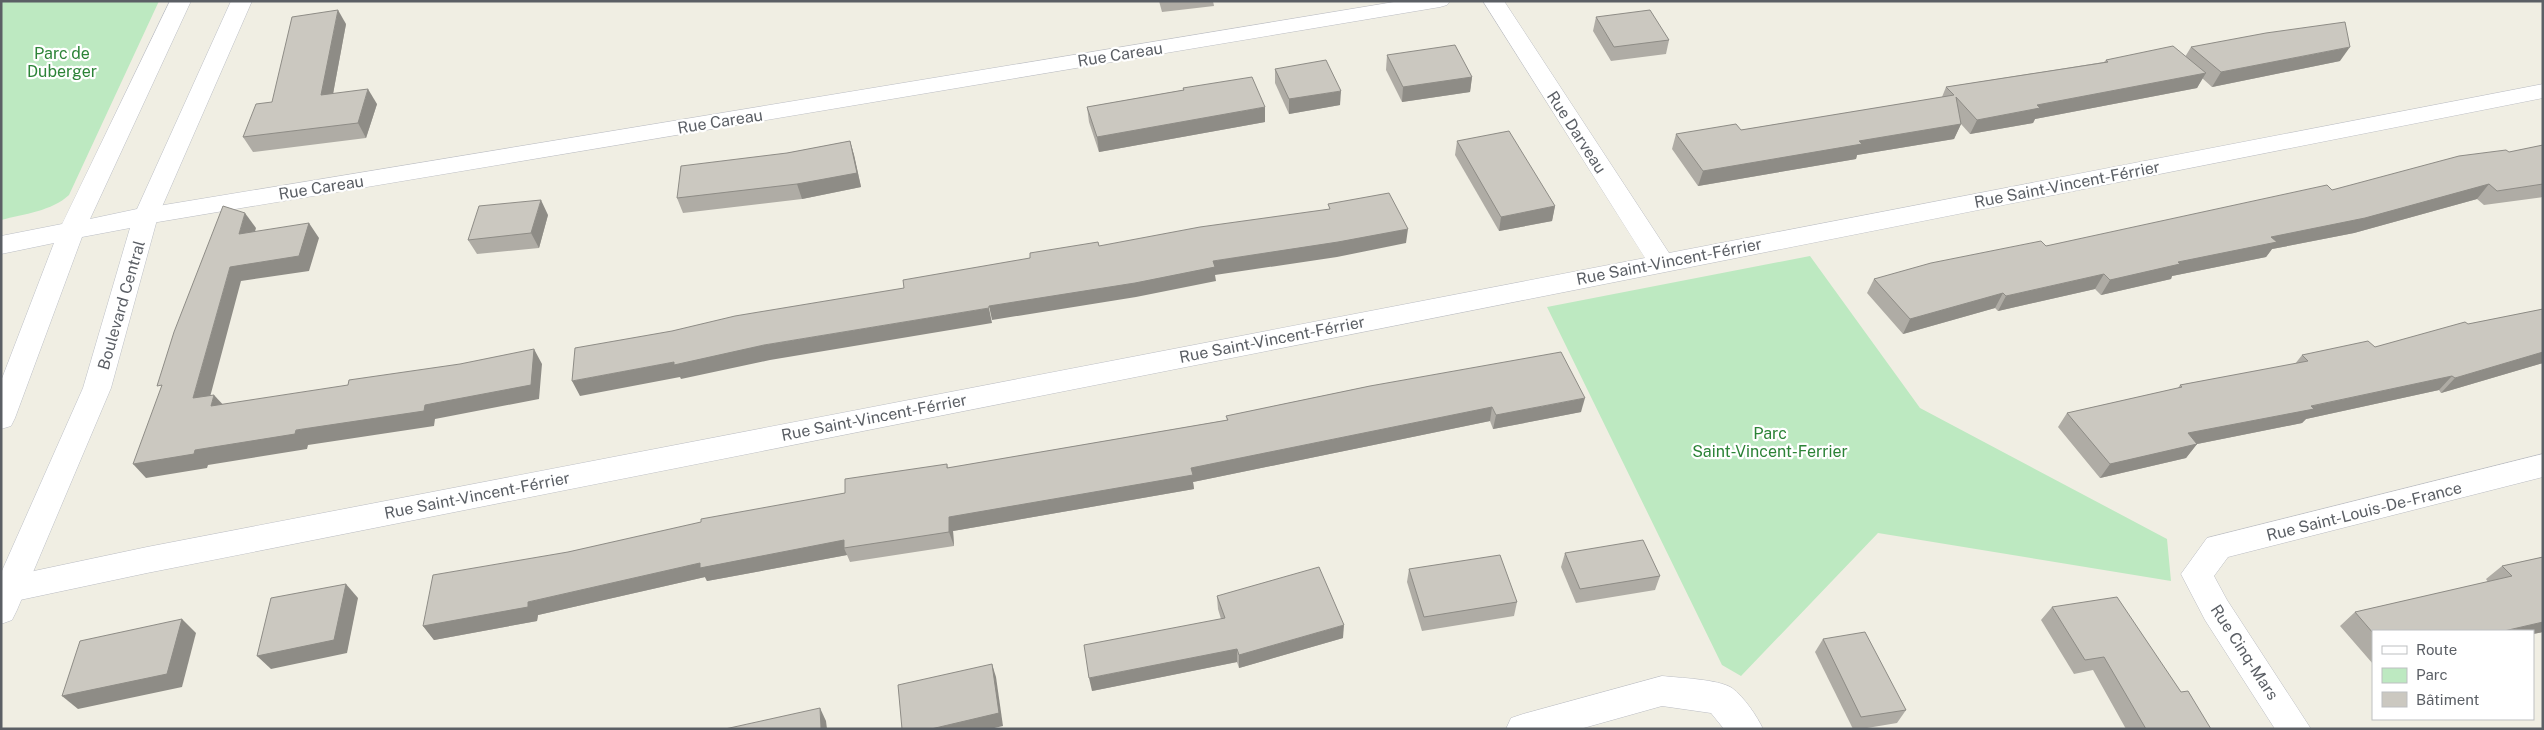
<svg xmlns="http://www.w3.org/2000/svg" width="2544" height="730" viewBox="0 0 2544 730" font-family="'Public Sans',sans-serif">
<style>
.green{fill:#bde9c1}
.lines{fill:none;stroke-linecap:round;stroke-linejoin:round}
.street-casing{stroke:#bbbdc3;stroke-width:1}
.secondary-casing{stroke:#bcbfc6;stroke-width:1}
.street{fill:#fff;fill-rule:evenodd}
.secondary{fill:#fff;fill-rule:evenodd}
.wall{fill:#afaca5}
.shaded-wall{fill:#8e8c86}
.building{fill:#cbc8c0;stroke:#8e8c86}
.labels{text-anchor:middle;stroke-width:4.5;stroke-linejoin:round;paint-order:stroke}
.park-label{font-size:16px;fill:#2c8337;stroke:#fff}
.street-label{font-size:16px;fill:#5b5f65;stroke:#fff}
</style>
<rect width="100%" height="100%" fill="#f0eee3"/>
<g class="green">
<path d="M 1,1 L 159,1 L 69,195 C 52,211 24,214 1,220 Z"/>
<path d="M 1810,256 L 1920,408 L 2167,539 L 2171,581 L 1878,533 L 1741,676 L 1722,665 L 1547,307 Z"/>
</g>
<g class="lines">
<defs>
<g id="street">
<path d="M 1400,1 L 1450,1 L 1447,5 L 1440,7 L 146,224 L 137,222 L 134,216 L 137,210 L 146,208 Z"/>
<path d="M 1483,1 L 1504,1 L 1669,253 L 2543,84 L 2543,98 L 147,573 L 1,604 L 1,578 L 147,547 L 1645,258 Z"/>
<path d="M 2543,454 L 2543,477 L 2228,557 L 2214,576 L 2227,600 L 2311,729 L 2275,729 L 2205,620 L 2181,574 L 2207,538 Z"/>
<path d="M 1662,676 C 1679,678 1718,679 1732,688 C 1744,697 1757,716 1763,729 L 1724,729 L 1711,713 L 1662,706 L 1580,729 L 1506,729 L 1511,718 L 1523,714 Z"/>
</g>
<path id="secondary" d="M 170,1 L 191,1 L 90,219 L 137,209 L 231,1 L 252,1 L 158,216 L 111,388 L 17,610 L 12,620 L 1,624 L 1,573 L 83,388 L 130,228 L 82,237 L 15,418 L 11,426 L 1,429 L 1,381 L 54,243 L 1,254 L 1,236 L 62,224 Z"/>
</defs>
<use href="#street" class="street-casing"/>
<use href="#secondary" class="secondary-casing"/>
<use href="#street" class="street"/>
<use href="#secondary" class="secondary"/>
</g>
<g class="wall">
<path d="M 1159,1 L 1213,1 L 1214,6 L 1162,12 Z"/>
<path d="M 1596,17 L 1669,40 L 1666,54 L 1611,61 L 1593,31 Z"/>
<path d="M 346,24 L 333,94 L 377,104 L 366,138 L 253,152 L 243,137 L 272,102 Z"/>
<path d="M 2191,47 L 2340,61 L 2212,87 L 2202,78 L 2197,88 L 2035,119 L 2033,123 L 1970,134 L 1961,124 L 1954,139 L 1857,155 L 1856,159 L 1698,186 L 1672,149 L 1676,134 L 1741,130 L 1942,97 L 1946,87 L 2104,62 L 2106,60 L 2185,57 Z"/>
<path d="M 1387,55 L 1472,77 L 1470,92 L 1402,102 L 1386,70 Z"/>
<path d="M 1275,69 L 1340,105 L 1289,114 L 1275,83 Z"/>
<path d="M 1183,88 L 1265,122 L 1099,152 L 1089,122 L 1087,107 L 1183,90 Z"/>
<path d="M 850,141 L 854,155 L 861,187 L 802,199 L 683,213 L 677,198 L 787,153 Z"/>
<path d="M 1457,141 L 1555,206 L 1552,221 L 1499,231 L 1455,155 Z"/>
<path d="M 2543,145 L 2543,197 L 2484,205 L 2477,199 L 2354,233 L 2272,249 L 2266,257 L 2172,276 L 2171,279 L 2101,295 L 2095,289 L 1998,311 L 1995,308 L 1903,334 L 1867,293 L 1874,279 L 2046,246 L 2332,190 Z"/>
<path d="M 548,215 L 539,248 L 477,254 L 468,240 Z"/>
<path d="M 2543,309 L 2543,363 L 2441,393 L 2439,390 L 2306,419 L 2302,423 L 2197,444 L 2186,458 L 2100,478 L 2058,427 L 2067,413 L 2178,388 L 2180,385 L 2295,364 L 2302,355 L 2375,347 L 2468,324 Z"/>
<path d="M 1370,386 L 1581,412 L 1493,429 L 1490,421 L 1193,482 L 1194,489 L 953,531 L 954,546 L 850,562 L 847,555 L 707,581 L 705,577 L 538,615 L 537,621 L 434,640 L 423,626 L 568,552 L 845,493 L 947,464 L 948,468 L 1227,420 L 1226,416 Z"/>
<path d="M 1565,553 L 1660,576 L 1655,590 L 1576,603 L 1561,567 Z"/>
<path d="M 2543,557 L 2543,632 L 2533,634 L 2533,631 L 2373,631 L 2373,664 L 2340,626 L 2355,612 L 2488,582 L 2486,579 L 2502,566 Z"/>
<path d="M 1409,569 L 1517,602 L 1514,616 L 1422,631 L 1407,582 Z"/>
<path d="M 1217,596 L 1343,638 L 1239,668 L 1237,662 L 1092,691 L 1221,619 L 1218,609 Z"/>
<path d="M 2052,607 L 2181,692 L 2211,729 L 2126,729 L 2093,670 L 2074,674 L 2041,620 Z"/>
<path d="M 1823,639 L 1906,710 L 1897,723 L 1861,729 L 1853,729 L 1815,652 Z"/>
</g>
<g class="shaded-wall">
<path d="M 338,10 L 346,24 L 330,110 L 321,95 Z"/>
<path d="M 2350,47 L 2340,61 L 2212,87 L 2221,72 Z"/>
<path d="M 2206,73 L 2197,88 L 2035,119 L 2033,123 L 1970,134 L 1977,120 L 2037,105 Z"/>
<path d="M 1472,77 L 1470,92 L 1402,102 L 1403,87 Z"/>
<path d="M 368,89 L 377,104 L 366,138 L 358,123 Z"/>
<path d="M 1341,91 L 1340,105 L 1289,114 L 1289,99 Z"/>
<path d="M 1265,107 L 1265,122 L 1099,152 L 1097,137 Z"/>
<path d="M 1961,124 L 1954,139 L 1857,155 L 1856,159 L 1698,186 L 1703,171 L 1859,141 Z"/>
<path d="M 850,141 L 854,155 L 861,187 L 802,199 L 797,184 Z"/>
<path d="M 2489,184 L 2477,199 L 2354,233 L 2272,249 L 2266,257 L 2172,276 L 2171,279 L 2101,295 L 2110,280 L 2271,237 Z"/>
<path d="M 541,200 L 548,215 L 539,248 L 531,233 Z"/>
<path d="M 1555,206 L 1552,221 L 1499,231 L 1501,217 Z"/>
<path d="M 245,213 L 256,228 L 250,248 L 239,234 Z"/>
<path d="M 309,223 L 319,238 L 309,271 L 241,281 L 206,412 L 193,398 L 230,267 Z"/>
<path d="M 1408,229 L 1406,243 L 1337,257 L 1215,275 L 1216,281 L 1136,297 L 992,320 L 989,306 L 1213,261 Z"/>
<path d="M 2104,274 L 2095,289 L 1998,311 L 2006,296 Z"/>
<path d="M 2003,293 L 1995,308 L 1903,334 L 1910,319 Z"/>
<path d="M 989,308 L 992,323 L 770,360 L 681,379 L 680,377 L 580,396 L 572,381 L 764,345 Z"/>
<path d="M 534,349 L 542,364 L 539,399 L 435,419 L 434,426 L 308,445 L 307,449 L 208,465 L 207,468 L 146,478 L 133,464 L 195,450 L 425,405 Z"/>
<path d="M 2543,352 L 2543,363 L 2441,393 L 2455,378 Z"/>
<path d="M 2452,376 L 2439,390 L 2306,419 L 2302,423 L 2197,444 L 2186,458 L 2100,478 L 2110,464 L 2188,433 Z"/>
<path d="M 214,395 L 227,409 L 211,406 Z"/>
<path d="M 1585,398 L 1581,412 L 1493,429 L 1496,415 Z"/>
<path d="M 1492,407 L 1490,421 L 1193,482 L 1194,489 L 953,531 L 954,546 L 949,532 L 949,517 Z"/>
<path d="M 844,540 L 844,548 L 847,555 L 707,581 L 705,577 L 538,615 L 537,621 L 434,640 L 423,626 L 700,563 Z"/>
<path d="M 346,584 L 358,598 L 347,653 L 271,669 L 257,656 Z"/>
<path d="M 182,619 L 196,633 L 182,687 L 78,709 L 62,696 Z"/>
<path d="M 2543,622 L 2543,632 L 2533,634 L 2533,631 L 2504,631 Z"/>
<path d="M 1344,625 L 1343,638 L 1239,668 L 1239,655 Z"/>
<path d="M 1237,649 L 1237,662 L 1092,691 L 1089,678 Z"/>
<path d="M 992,664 L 996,677 L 1003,726 L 990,729 L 931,729 Z"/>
<path d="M 820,708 L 826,721 L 827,729 L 821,729 Z"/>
</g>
<g class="building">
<path d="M 338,10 L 321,95 L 368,89 L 358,123 L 243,137 L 256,104 L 272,102 L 292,17 Z"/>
<path d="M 1650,10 L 1669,40 L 1614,47 L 1596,17 Z"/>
<path d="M 2345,22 L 2350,47 L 2221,72 L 2191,47 L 2266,33 Z"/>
<path d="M 1455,45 L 1472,77 L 1403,87 L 1387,55 Z"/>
<path d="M 2173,46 L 2206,73 L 2037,105 L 2040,108 L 1977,120 L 1956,97 L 1961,124 L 1859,141 L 1862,144 L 1703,171 L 1676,134 L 1736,124 L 1741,130 L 1954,95 L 1946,87 L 2108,62 L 2106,60 Z"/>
<path d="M 1326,60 L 1341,91 L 1289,99 L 1275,69 Z"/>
<path d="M 1252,77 L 1265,107 L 1097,137 L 1087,107 L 1184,90 L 1183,88 Z"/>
<path d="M 1509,131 L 1555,206 L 1501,217 L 1457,141 Z"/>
<path d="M 850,141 L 857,173 L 797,184 L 677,198 L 681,166 L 787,153 Z"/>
<path d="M 2543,145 L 2543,184 L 2497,191 L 2489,184 L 2365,218 L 2271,237 L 2277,242 L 2178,262 L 2180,264 L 2110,280 L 2104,274 L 2006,296 L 2003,293 L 1910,319 L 1874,279 L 1931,263 L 2041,241 L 2046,246 L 2327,185 L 2332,190 L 2459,156 L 2506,150 L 2509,152 Z"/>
<path d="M 1389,193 L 1408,229 L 1338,242 L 1213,261 L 1215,267 L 1135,283 L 989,306 L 989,308 L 764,345 L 674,365 L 674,362 L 572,381 L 575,348 L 672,331 L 735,316 L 904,288 L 903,280 L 1030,258 L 1030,253 L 1098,242 L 1099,246 L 1200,227 L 1330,209 L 1328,204 Z"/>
<path d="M 541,200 L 531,233 L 468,240 L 479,206 Z"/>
<path d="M 223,206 L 245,213 L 239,234 L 309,223 L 299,256 L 230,267 L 193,398 L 214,395 L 211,406 L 348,385 L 349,380 L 460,364 L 534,349 L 531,385 L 425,405 L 424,411 L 296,430 L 295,434 L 195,450 L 194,454 L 133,464 L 162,385 L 157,386 L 174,332 Z"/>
<path d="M 2543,309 L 2543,352 L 2455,378 L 2452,376 L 2311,406 L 2314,409 L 2188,433 L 2197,444 L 2110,464 L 2067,413 L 2182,387 L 2180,385 L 2308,361 L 2302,355 L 2368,341 L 2375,347 L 2465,322 L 2468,324 Z"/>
<path d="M 1561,352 L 1585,398 L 1496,415 L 1492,407 L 1191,468 L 1193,475 L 949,517 L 949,532 L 844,548 L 844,540 L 700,568 L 700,563 L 528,602 L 528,607 L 423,626 L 433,575 L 568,552 L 701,522 L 701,519 L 845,493 L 845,479 L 947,464 L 947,468 L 1228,420 L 1226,416 L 1370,386 Z"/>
<path d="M 1643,540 L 1660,576 L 1580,589 L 1565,553 Z"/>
<path d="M 1500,555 L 1517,602 L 1424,617 L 1409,569 Z"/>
<path d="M 2543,557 L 2543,622 L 2504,631 L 2373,631 L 2373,633 L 2355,612 L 2512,576 L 2502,566 Z"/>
<path d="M 1319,567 L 1344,625 L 1239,655 L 1237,649 L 1089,678 L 1084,645 L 1225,618 L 1217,596 Z"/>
<path d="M 346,584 L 334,640 L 257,656 L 271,598 Z"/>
<path d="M 2117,597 L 2181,692 L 2188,691 L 2211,729 L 2146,729 L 2104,657 L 2085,660 L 2052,607 Z"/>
<path d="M 182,619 L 167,674 L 62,696 L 80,641 Z"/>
<path d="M 1865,632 L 1906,710 L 1861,717 L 1823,639 Z"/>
<path d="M 992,664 L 999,713 L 931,729 L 902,729 L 898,685 Z"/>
<path d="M 820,708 L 821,729 L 725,729 Z"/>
</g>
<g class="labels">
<g class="park-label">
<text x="62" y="59">Parc de<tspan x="62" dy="18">Duberger</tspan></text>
<text x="1770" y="439">Parc<tspan x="1770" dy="18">Saint-Vincent-Ferrier</tspan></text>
</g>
<g class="street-label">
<text transform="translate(1120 54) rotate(-9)" y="6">Rue Careau</text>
<text transform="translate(720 121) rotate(-9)" y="6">Rue Careau</text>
<text transform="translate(1577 132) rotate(57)" y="6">Rue Darveau</text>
<text transform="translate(2067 184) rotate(-11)" y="6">Rue Saint-Vincent-Férrier</text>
<text transform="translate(321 187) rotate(-9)" y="6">Rue Careau</text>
<text transform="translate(1669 261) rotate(-11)" y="6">Rue Saint-Vincent-Férrier</text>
<text transform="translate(121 305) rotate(-74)" y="6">Boulevard Central</text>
<text transform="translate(1272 339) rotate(-11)" y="6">Rue Saint-Vincent-Férrier</text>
<text transform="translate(874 417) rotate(-11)" y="6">Rue Saint-Vincent-Férrier</text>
<text transform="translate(477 495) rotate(-11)" y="6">Rue Saint-Vincent-Férrier</text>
<text transform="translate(2364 511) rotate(-14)" y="6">Rue Saint-Louis-De-France</text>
<text transform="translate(2245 652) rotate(57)" y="6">Rue Cinq-Mars</text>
</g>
</g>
<rect width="2544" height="730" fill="none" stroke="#5b5f65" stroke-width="5"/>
<rect x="2372" y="630" width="162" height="90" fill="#ffffff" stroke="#bdbfc1"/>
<rect x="2382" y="646" width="25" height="8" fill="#ffffff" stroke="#bdbfc1"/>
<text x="2416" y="655" font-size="15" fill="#5b5f65">Route</text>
<rect x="2382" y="668" width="25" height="15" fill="#bde9c1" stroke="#bdbfc1"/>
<text x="2416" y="680" font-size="15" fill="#5b5f65">Parc</text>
<rect x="2382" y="692" width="25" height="15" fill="#cbc8c0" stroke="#bdbfc1"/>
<text x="2416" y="705" font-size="15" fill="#5b5f65">Bâtiment</text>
</svg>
